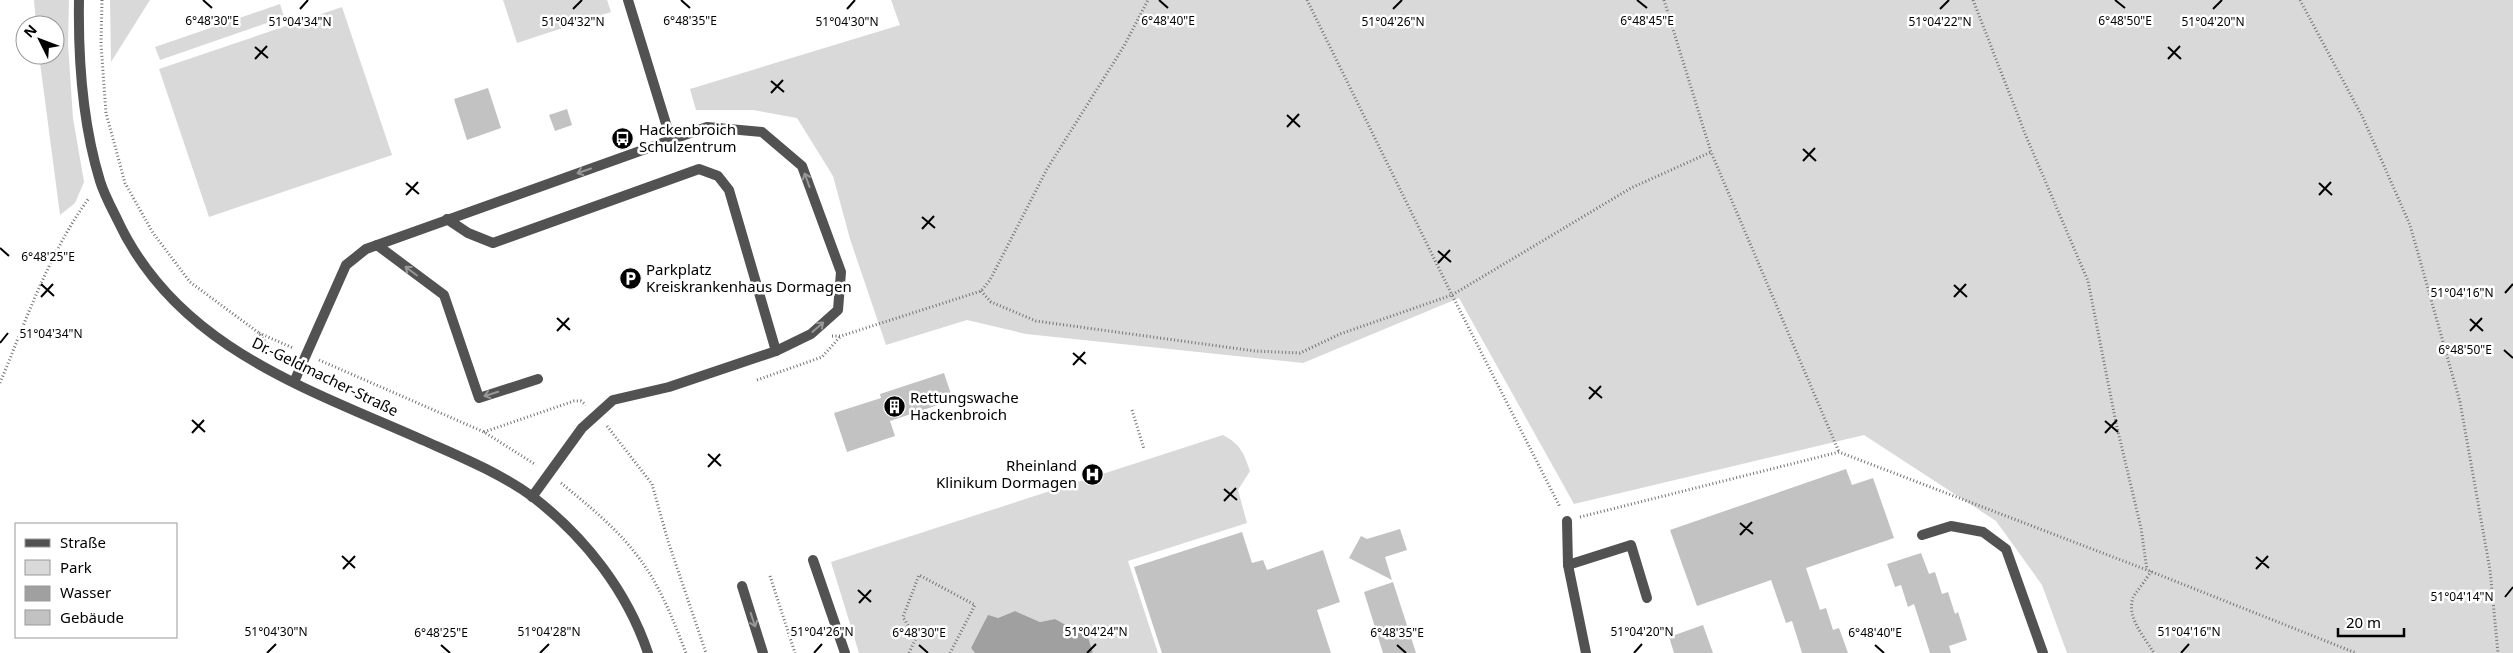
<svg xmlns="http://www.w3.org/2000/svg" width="2513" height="653" viewBox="0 0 2513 653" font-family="'Noto Sans',sans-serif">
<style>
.green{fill:#d9d9d9}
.water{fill:#a0a0a0}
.building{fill:#c2c2c2}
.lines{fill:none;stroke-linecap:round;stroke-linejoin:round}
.path{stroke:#747474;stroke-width:3;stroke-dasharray:1 2.5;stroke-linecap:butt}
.service{stroke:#525252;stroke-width:10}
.minor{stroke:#525252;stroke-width:10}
.tertiary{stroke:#525252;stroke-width:10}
.oneway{stroke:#979797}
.ticks{fill:none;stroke:#000;stroke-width:2}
.labels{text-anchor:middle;stroke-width:5;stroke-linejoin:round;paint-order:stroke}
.poi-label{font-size:15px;fill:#000;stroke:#fff;text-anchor:start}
.street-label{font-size:15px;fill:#000;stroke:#fff}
.ticks-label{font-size:12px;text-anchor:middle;fill:#000;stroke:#fff;stroke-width:5;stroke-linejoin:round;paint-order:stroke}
</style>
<rect width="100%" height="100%" fill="#fff"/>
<g class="green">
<path d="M 34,0 L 69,0 L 68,44 L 73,118 L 84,182 L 75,203 L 60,215 L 39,55 L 55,55 L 55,25 L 36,25 Z"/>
<path d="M 110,0 L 150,0 L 111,62 Z"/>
<path d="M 503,0 L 607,0 L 611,12 L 517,43 Z"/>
<path d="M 891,0 L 2513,0 L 2513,653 L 2067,653 L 2042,585 L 1996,521 L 1864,435 L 1574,504 L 1459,298 L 1303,363 L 1026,334 L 967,320 L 886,345 L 850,239 L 833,176 L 797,118 L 753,110 L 696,110 L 690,89 L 900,25 Z"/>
<path d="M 280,4 L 284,17 L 160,60 L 155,47 Z"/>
<path d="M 342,7 L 392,155 L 209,217 L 159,69 Z"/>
<path d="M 1223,435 C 1240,444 1244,453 1250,471 L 1238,490 L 1247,523 L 1128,561 L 1158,653 L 1093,653 L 1088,637 L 1055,619 L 1040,622 L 1015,611 L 998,618 L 971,648 L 975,653 L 859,653 L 831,562 Z"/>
</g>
<path class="water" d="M 1015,611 L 1040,622 L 1055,619 L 1088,637 L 1093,653 L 975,653 L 971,648 L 988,615 L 998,618 Z"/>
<g class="building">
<path d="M 488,88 L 501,128 L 467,140 L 454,99 Z"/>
<path d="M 567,109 L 572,125 L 555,131 L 549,115 Z"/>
<path d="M 944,373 L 953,400 L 890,421 L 895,436 L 847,452 L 834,413 L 881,398 L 880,394 Z"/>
<path d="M 1846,469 L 1852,485 L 1873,478 L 1894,538 L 1806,568 L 1820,610 L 1826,608 L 1833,630 L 1839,628 L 1848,653 L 1802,653 L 1792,621 L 1786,623 L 1771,580 L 1697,606 L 1670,530 Z"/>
<path d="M 1400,529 L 1407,550 L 1385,557 L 1392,580 L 1349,558 L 1361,536 L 1367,539 Z"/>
<path d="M 1242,532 L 1252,563 L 1263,560 L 1267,570 L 1323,550 L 1340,602 L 1317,610 L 1331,653 L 1162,653 L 1134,567 Z"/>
<path d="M 1921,553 L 1929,574 L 1935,572 L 1942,594 L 1948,592 L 1955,614 L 1958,612 L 1967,640 L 1949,646 L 1951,653 L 1930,653 L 1914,604 L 1908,607 L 1901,585 L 1895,587 L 1887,564 Z"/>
<path d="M 1393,582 L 1416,653 L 1383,653 L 1364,592 Z"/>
<path d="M 1703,625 L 1713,653 L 1674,653 L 1669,637 Z"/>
</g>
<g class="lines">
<g class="path">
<path d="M 102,0 L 101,44 L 106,113 L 125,183 L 153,233 L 190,282 L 259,333 L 273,353"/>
<path d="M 1307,0 L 1452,295 L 1631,188 L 1711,152"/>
<path d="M 1664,0 L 1711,152 L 1839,452"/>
<path d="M 1973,0 L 2026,136 L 2088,281 L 2116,423 L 2141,528 L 2147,570"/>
<path d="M 2300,0 L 2363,118 L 2410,225 L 2460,402 L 2490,570 L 2498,653"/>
<path d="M 981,291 L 991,302 L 1036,321 L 1255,351 L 1300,353 L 1340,334 L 1452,295 L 1560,507"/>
<path d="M 259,333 L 293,348"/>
<path d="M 832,336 L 841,336 L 981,291 L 990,280 L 1047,169 L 1124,46 L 1148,0"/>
<path d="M 319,360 L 484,432 L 536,465"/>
<path d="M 757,380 L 822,357 L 840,337"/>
<path d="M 0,383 C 26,320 49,253 89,198"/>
<path d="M 1132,410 L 1144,449"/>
<path d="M 607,426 L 652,484 L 668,541 L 706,653"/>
<path d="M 484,432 L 574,401 L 581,401 L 586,405"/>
<path d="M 561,483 C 588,505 615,527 636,554 C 659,583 673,619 686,653"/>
<path d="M 1580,517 L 1839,452 L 2147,570 L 2356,653"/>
<path d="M 2151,571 C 2147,579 2135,593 2133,598 C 2126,617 2145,638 2154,653"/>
<path d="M 770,576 L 795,653"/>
<path d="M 909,653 L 916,638 L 903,617 L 919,575 L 975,605 L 950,653"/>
</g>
<g class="service">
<path d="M 628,0 L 671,140"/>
<path d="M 447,219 L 468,233 L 493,243 L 699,169 L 718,176 L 729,190 L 776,351"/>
<path d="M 377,245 L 444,295 L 479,398 L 538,379"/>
<path d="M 294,382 L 346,265 L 366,249 L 707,127 L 762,132 L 802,166 L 841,272 L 838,310 L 811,334 L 776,351 L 669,387 L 613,400 L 582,428 L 532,497"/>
<path d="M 1922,535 L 1951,526 L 1983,532 L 2006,549 L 2043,653"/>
<path d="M 813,560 L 845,653"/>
<path d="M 1568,565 L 1631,545 L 1647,598"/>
<path d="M 742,586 L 763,653"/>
</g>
<path class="minor" d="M 1567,521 L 1568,565 L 1586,653"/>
<path class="tertiary" d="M 79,0 C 78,61 82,122 100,181 C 104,194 111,207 117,219 C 176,347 306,388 425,441 C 461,457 500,473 533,497 C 585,537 627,591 648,653"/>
</g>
<defs><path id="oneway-shaft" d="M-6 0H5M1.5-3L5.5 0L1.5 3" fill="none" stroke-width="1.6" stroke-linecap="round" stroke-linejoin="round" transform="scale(1.25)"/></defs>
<g class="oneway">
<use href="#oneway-shaft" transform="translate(584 171) rotate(161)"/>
<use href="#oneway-shaft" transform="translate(807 180) rotate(-110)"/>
<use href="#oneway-shaft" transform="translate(411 271) rotate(-143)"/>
<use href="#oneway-shaft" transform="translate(818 327) rotate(-41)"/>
<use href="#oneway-shaft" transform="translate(491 394) rotate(162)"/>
<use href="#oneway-shaft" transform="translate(753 620) rotate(72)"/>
</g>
<path class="ticks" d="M 203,0 L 212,8M 681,0 L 690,8M 1159,0 L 1168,8M 1637,0 L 1647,8M 2115,0 L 2125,8M 300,9 L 308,0M 573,9 L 582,0M 847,9 L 855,0M 1393,9 L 1402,0M 1940,9 L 1949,0M 2213,9 L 2222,0M 255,47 L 268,58M 2168,47 L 2181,59M 255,59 L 267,46M 2168,59 L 2180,46M 771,81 L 784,92M 771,93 L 783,80M 1287,115 L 1300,127M 1287,127 L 1299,114M 1803,149 L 1816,161M 1803,161 L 1815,148M 406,183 L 419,194M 2319,183 L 2332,195M 406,195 L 418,182M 2319,195 L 2331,182M 922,217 L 935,228M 922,229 L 934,216M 0,248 L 9,256M 1438,251 L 1451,262M 1438,263 L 1450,250M 41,284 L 54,296M 1954,285 L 1967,297M 2505,293 L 2513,284M 41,297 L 53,284M 1954,297 L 1966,284M 557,318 L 570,330M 2470,319 L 2483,331M 557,331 L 569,318M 2470,331 L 2482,318M 0,343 L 8,333M 2504,350 L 2513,358M 1073,353 L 1086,364M 1073,365 L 1085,352M 1589,387 L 1602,398M 1589,399 L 1601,386M 192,420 L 205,432M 2105,421 L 2118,432M 192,433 L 204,420M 2105,433 L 2117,420M 708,454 L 721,466M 708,467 L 720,454M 1224,489 L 1237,500M 1224,501 L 1236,488M 1740,523 L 1753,534M 1740,535 L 1752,522M 342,556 L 355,568M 2256,557 L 2269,568M 343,569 L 355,556M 2256,569 L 2268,556M 858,590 L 871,602M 2505,597 L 2513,587M 859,603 L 871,590M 441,645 L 450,653M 919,645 L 928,653M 1397,645 L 1406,653M 1875,645 L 1884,653M 267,653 L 276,644M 540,653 L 549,644M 814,653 L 822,644M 1087,653 L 1096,644M 1634,653 L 1642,644M 2181,653 L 2189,644"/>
<defs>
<symbol id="bus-disc" viewBox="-11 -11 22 22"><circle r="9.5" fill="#000" stroke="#fff"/><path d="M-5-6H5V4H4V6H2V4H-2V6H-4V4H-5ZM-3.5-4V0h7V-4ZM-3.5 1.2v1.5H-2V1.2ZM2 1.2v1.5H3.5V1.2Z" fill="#fff"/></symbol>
<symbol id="parking-disc" viewBox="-11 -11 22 22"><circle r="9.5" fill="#000" stroke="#fff"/><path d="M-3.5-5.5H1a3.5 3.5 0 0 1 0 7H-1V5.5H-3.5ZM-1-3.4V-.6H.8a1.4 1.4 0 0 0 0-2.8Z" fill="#fff"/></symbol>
<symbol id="building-disc" viewBox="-11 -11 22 22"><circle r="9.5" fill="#000" stroke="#fff"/><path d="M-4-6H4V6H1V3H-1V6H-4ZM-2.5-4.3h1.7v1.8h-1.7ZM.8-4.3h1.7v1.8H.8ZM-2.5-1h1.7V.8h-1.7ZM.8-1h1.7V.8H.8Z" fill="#fff"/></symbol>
<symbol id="hospital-disc" viewBox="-11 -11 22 22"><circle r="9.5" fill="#000" stroke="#fff"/><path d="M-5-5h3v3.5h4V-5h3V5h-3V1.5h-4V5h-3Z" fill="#fff"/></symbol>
</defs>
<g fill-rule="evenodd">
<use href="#bus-disc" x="610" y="126" width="25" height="25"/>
<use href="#parking-disc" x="618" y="266" width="25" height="25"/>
<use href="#building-disc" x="882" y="394" width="25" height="25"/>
<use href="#hospital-disc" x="1080" y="462" width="25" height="25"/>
</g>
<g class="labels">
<g class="poi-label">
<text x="639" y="135">Hackenbroich<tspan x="639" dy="17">Schulzentrum</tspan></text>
<text x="646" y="275">Parkplatz<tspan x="646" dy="17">Kreiskrankenhaus Dormagen</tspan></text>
<text x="910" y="403">Rettungswache<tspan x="910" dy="17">Hackenbroich</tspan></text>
<text x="1077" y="471" text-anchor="end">Rheinland<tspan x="1077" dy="17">Klinikum Dormagen</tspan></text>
</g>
<g class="street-label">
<text transform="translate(325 377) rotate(26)" y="5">Dr.-Geldmacher-Straße</text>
</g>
</g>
<g class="ticks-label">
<text x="212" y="25">6°48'30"E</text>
<text x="690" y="25">6°48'35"E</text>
<text x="1647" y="25">6°48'45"E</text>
<text x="2125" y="25">6°48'50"E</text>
<text x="1168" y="25">6°48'40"E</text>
<text x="300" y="26">51°04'34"N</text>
<text x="573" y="26">51°04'32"N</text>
<text x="847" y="26">51°04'30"N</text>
<text x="1940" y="26">51°04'22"N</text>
<text x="2213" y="26">51°04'20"N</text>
<text x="1393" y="26">51°04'26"N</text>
<text x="48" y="261">6°48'25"E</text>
<text x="2462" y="297">51°04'16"N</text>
<text x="51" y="338">51°04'34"N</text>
<text x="2465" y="354">6°48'50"E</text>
<text x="2462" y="601">51°04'14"N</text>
<text x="276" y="636">51°04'30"N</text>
<text x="549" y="636">51°04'28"N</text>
<text x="822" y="636">51°04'26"N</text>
<text x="1096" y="636">51°04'24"N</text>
<text x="1642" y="636">51°04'20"N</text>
<text x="2189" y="636">51°04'16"N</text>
<text x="441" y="637">6°48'25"E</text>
<text x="919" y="637">6°48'30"E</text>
<text x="1397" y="637">6°48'35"E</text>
<text x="1875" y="637">6°48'40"E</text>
</g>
<rect x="15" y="523" width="162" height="115" fill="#ffffff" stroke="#999999"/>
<rect x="25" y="539" width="25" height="8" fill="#525252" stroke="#999999"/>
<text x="60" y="548" font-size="15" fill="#000000">Straße</text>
<rect x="25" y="560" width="25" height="15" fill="#d9d9d9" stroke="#999999"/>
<text x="60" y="573" font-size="15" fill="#000000">Park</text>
<rect x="25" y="586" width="25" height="15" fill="#a0a0a0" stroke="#999999"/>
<text x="60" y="598" font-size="15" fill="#000000">Wasser</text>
<rect x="25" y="610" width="25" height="15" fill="#c2c2c2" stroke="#999999"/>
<text x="60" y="623" font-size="15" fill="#000000">Gebäude</text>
<g transform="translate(40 40) rotate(312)"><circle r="24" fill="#ffffff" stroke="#999999"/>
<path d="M0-4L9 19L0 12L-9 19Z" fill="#000000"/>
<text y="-8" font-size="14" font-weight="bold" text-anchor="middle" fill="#000000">N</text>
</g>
<path d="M2338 628v8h66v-8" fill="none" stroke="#000000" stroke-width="2.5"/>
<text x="2346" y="628" font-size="15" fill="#000000" stroke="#ffffff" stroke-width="4" paint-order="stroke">20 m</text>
</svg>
